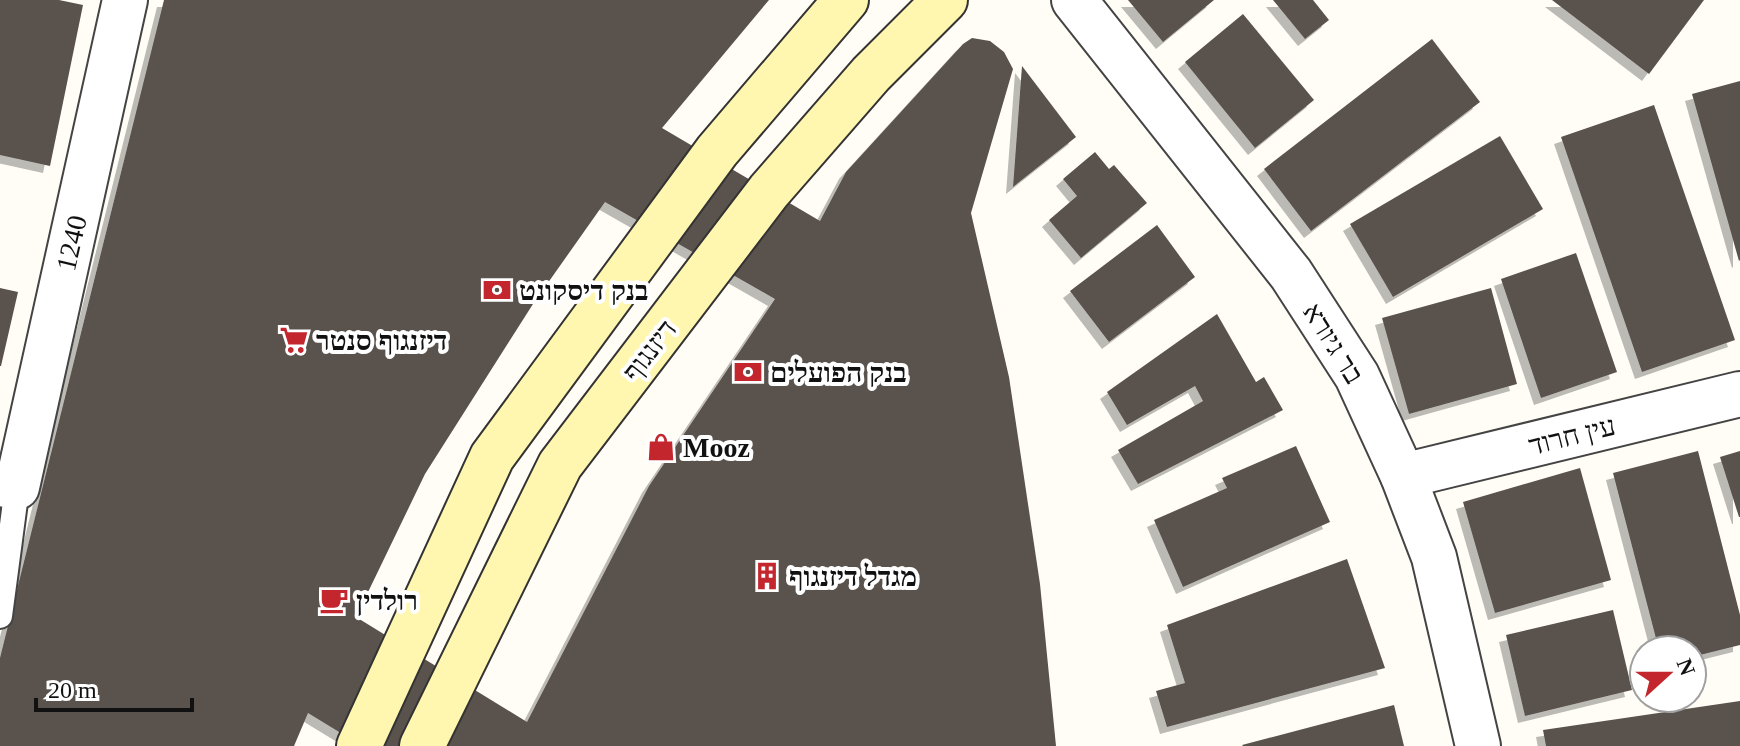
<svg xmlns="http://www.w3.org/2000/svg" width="1740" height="746" viewBox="0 0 1740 746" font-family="'Times New Roman',Heebo,serif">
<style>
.building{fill:#5a524d;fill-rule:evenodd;filter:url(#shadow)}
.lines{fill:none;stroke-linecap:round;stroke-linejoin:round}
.lane-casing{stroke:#444;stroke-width:28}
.street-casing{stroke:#444;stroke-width:48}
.secondary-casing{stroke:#333;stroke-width:48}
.lane{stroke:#fff;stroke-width:24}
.street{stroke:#fff;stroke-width:44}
.secondary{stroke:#fff6b0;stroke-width:44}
.labels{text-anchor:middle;stroke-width:8;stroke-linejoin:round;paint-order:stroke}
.street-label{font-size:28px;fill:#111;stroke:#fff}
.poi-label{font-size:28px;font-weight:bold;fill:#111;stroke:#fff;text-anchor:start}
</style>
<defs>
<filter id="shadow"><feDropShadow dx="-7" dy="7" stdDeviation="0" flood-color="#0004"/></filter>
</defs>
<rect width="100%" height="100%" fill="#fffdf5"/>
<g class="building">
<path d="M 0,0 L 59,0 L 83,5 L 50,166 L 0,155 Z"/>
<path d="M 164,0 L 769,0 L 662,128 L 820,221 L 846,172 L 963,44 L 972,38 L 990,41 L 1004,52 L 1013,69 L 971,213 L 1009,377 L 1040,584 L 1056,746 L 362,746 L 308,713 L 294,746 L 0,746 L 0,658 ZM 605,202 L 775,299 L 649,486 L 527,722 L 356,617 L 425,474 L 533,304 Z"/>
<path d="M 1128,0 L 1214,0 L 1163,42 Z"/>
<path d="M 1273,0 L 1313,0 L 1329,20 L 1305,39 Z"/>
<path d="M 1552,0 L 1704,0 L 1649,74 Z"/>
<path d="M 1243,14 L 1314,100 L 1255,148 L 1185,62 Z"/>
<path d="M 1432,39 L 1480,102 L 1311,231 L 1264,169 Z"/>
<path d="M 1022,66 L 1076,137 L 1013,187 Z"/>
<path d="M 1740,81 L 1740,260 L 1739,261 L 1692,94 Z"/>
<path d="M 1654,105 L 1735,340 L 1642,372 L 1561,137 Z"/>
<path d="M 1500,136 L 1543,209 L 1393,297 L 1350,224 Z"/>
<path d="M 1095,152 L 1109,169 L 1114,165 L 1147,203 L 1081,258 L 1049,220 L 1077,196 L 1063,179 Z"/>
<path d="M 1157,225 L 1195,277 L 1109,342 L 1070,291 Z"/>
<path d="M 1576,253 L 1617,372 L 1541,398 L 1501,279 Z"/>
<path d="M 0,288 L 18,292 L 1,366 L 0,366 Z"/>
<path d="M 1491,288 L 1517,384 L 1409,414 L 1382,318 Z"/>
<path d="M 1217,314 L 1256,382 L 1264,377 L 1283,410 L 1138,484 L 1118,450 L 1203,401 L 1195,386 L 1127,425 L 1107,392 Z"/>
<path d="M 1296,446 L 1330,522 L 1183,587 L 1154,520 L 1227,488 L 1222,478 Z"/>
<path d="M 1698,451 L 1740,615 L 1740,645 L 1692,657 L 1692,650 L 1659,650 L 1613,473 Z"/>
<path d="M 1740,451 L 1740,517 L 1739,517 L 1720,457 Z"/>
<path d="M 1580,468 L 1611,580 L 1495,613 L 1463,502 Z"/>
<path d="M 1347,559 L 1385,668 L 1167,727 L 1156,691 L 1185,683 L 1167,625 Z"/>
<path d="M 1613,610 L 1632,690 L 1525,716 L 1506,635 Z"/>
<path d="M 1740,701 L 1740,746 L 1546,746 L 1543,730 Z"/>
<path d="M 1394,705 L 1404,746 L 1243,746 L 1242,745 Z"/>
</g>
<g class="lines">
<defs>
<path id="lane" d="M 0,616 L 17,487"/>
<g id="street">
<path d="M 1074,0 L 1291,274 L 1357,376 L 1403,476 L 1434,557 L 1478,746"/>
<path d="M 1403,476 L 1740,394"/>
<path d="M 0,484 L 17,487 L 125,0"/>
</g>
<g id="secondary">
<path d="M 359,746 L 492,457 L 717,151 L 846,0"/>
<path d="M 422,746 L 560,465 L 769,191 L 871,74 L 945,0"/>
</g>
</defs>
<use href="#lane" class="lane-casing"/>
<use href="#street" class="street-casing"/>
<use href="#secondary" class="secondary-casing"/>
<use href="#lane" class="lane"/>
<use href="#street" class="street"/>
<use href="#secondary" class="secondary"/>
</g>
<defs>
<symbol id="bank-bare" viewBox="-9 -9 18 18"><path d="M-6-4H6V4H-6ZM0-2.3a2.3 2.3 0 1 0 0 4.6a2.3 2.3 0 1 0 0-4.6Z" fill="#c4262e" stroke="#fff" stroke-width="2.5" paint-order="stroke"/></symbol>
<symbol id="supermarket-bare" viewBox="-9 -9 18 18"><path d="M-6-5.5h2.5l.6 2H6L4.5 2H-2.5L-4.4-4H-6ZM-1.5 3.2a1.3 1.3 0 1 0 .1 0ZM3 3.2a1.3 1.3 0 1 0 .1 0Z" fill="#c4262e" stroke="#fff" stroke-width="2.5" paint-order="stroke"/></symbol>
<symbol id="shop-bare" viewBox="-9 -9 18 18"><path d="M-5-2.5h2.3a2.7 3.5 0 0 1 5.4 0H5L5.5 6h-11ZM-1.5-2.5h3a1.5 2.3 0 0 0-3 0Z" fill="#c4262e" stroke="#fff" stroke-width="2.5" paint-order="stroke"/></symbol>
<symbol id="building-bare" viewBox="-9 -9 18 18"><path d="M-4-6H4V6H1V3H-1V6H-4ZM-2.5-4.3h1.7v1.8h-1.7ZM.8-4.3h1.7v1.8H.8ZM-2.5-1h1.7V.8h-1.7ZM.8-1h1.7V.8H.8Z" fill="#c4262e" stroke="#fff" stroke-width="2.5" paint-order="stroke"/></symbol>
<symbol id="cafe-bare" viewBox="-9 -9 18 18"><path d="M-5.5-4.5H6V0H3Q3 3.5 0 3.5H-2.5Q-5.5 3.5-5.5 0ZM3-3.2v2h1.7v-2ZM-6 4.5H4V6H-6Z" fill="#c4262e" stroke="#fff" stroke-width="2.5" paint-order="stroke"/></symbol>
</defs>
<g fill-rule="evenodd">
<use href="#bank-bare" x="477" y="270" width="40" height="40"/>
<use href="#supermarket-bare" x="274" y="320" width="40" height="40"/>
<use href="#bank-bare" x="728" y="352" width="40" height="40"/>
<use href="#shop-bare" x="641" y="427" width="40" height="40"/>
<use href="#building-bare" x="747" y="556" width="40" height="40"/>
<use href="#cafe-bare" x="314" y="580" width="40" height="40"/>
</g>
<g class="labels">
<g class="street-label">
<text transform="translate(71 243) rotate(-77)" y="10">1240</text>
<text transform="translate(1334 343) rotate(58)" y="10">בר גיורא</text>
<text transform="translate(649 350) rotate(-52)" y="10">דיזנגוף</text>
<text transform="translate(1572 435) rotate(-14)" y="10">עין חרוד</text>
</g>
<g class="poi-label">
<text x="519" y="300">בנק דיסקונט</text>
<text x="316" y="350">דיזנגוף סנטר</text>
<text x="770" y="382">בנק הפועלים</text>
<text x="683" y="457">Mooz</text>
<text x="789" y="586">מגדל דיזנגוף</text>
<text x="356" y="610">רולדין</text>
</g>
</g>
<g transform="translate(1668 674) rotate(69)"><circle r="38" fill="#ffffff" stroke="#a0a0a0" stroke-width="2"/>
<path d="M0-6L14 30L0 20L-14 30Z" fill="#c4262e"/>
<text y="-12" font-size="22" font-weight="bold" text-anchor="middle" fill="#111111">N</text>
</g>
<path d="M36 698v12h156v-12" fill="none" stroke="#111111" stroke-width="4"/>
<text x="48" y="698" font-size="24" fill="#111111" stroke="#ffffff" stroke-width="6" paint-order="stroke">20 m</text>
</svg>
